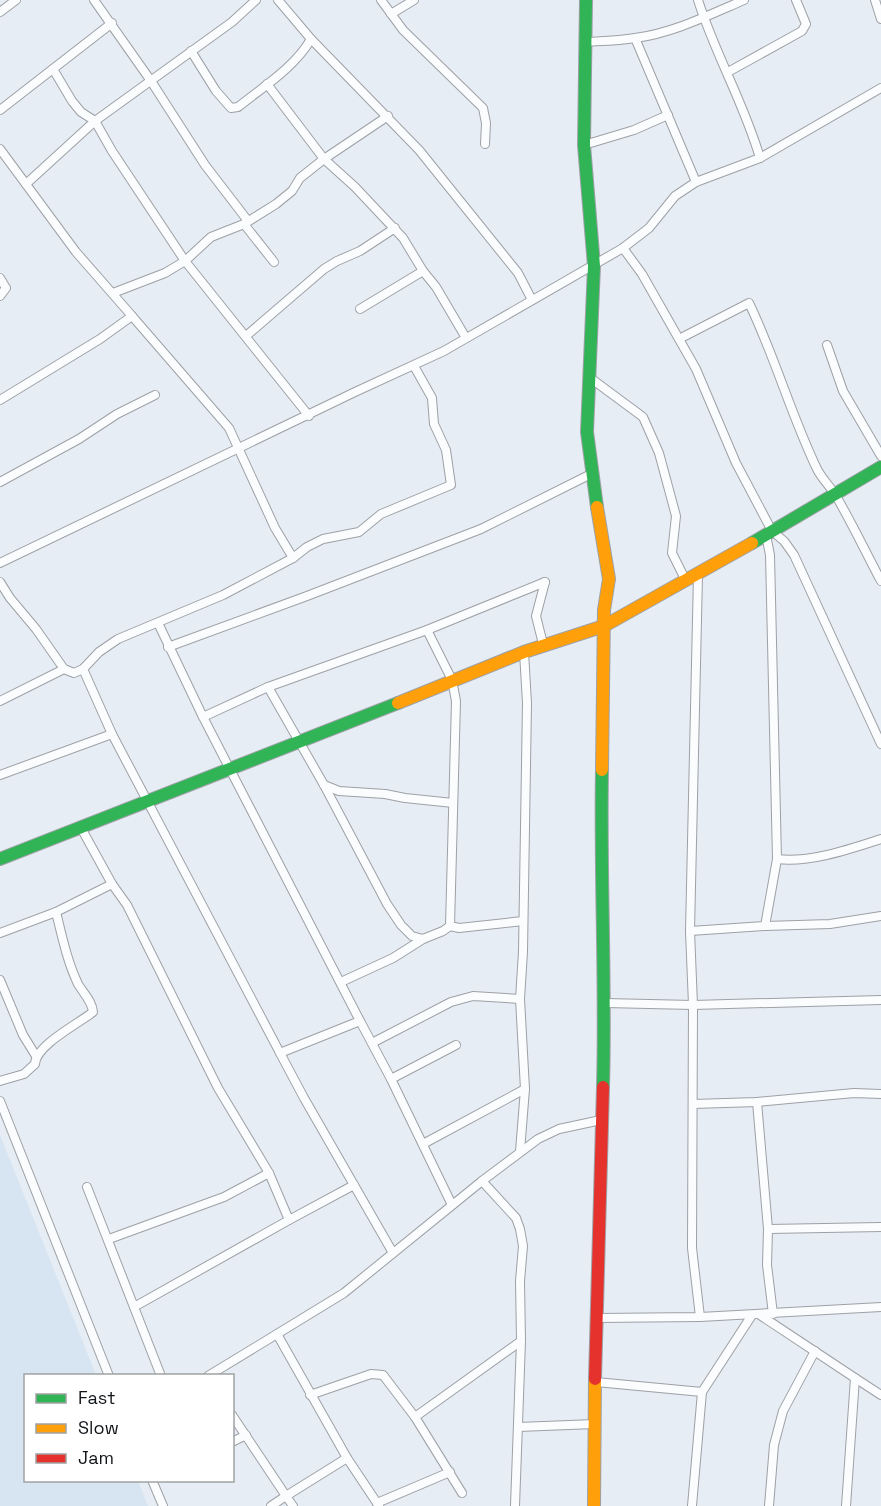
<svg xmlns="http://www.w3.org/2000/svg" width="881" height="1506" viewBox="0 0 881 1506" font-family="'Space Grotesk',sans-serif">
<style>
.built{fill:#d7e4f1}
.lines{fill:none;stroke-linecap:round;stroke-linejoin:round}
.street-casing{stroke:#9da1a6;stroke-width:10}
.fast-casing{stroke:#9da1a6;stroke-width:14}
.slow-casing{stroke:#9da1a6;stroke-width:14}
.jam-casing{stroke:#9da1a6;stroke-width:14}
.street{stroke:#fbfcfd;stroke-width:8}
.fast{stroke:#30b455;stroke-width:12}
.slow{stroke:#ff9f0a;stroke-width:12}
.jam{stroke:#e5322d;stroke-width:12}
</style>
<rect width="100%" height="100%" fill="#e7edf4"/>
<path class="built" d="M 0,1135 L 96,1375 L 26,1376 L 26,1480 L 138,1481 L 148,1506 L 0,1506 Z"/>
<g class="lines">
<defs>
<g id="street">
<path d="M 94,0 L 151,81 L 205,165 L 248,221"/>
<path d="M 278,0 L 311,39 L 419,150 L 518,273 L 532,300"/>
<path d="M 381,0 L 403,30 L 483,108 L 486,123 L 485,144"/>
<path d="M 875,0 L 881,19"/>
<path d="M 0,12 L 16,0"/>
<path d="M 391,14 L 414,0"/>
<path d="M 635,38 L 696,182"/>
<path d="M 584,42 C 601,41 618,41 635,38 C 673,33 709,15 744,0"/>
<path d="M 191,51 L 216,91 L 231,108 L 238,107 C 263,87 295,67 311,39"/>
<path d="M 53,69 L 72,101 L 81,112 L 95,121 L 112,151 L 185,261 L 309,416"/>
<path d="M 728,72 L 802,31 L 806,24 L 796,0"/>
<path d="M 267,84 L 324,159 L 355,187 L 403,238 L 423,271 L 436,287 L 466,338"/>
<path d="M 0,110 L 112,23"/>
<path d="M 584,145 L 634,130 L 668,115"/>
<path d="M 0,149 L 76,252 L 132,316 L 100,339 L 0,400"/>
<path d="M 760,158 L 881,88"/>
<path d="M 26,184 L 95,121 L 232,22 L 256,0"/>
<path d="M 244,224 L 274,262"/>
<path d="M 623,248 L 642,274 L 696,369 L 736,463 L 772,531 L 784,541 L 794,555 L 881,744"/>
<path d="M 0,278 L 6,288 L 0,296"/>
<path d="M 113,293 L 165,273 L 185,261 L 211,237 L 244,224 L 276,204 L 292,191 L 300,178 L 324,159 L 388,116"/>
<path d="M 360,309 L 423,271"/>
<path d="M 132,316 L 229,428 L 275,528 L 293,558"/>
<path d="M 246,336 L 324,269 L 337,261 L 360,251 L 395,228"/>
<path d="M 679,339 L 749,303 C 775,357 791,415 817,469 C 822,479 830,486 836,496 C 852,523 866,553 881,581"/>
<path d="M 827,345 L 843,391 L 881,456"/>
<path d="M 589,377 L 643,417 L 659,453 L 669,490 L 676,516 L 672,553 L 686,581"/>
<path d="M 0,482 L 79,439 L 117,414 L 155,395"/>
<path d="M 0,563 L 355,392 L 444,351 L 623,248 L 649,228 L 675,196 L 696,182 L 760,158 C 744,103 715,54 698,0"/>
<path d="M 698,575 L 690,931 L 693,1005 L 692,1248 L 700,1317"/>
<path d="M 0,582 L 10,598 L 36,629 L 64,669"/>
<path d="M 427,630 L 452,680 L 456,701 L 450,926"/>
<path d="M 543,644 L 536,616 L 545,582"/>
<path d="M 168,647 L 307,596 L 481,529 L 593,473"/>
<path d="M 83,669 L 112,734 L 280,1053 L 360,1021 L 203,717 L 158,623"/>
<path d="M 268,687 L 324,785 L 387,904 L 401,925 L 412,936 L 423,939 L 443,931 L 450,926 L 459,928 L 523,921"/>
<path d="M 0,701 L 64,669 L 74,673 L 83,669 L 99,652 L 118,639 L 223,595 L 293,558 L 307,547 L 323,539 L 359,532 L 381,514 L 451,485 L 446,450 L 434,424 L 432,398 L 414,366"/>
<path d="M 203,717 L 268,687 L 427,630 L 545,582"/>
<path d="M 0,775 L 112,734"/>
<path d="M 324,785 L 339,791 L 385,794 L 405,798 L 453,803"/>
<path d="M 80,826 L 112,884 L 127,905 L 218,1088 L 269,1173 L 289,1220"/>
<path d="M 777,859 C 810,863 850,849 881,839"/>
<path d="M 765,926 L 830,924 L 881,916"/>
<path d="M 690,931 L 765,926 L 777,859 L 770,555 L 766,535"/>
<path d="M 0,933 L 56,912 L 112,884"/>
<path d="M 0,980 L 23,1035 L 36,1056"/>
<path d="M 341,982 L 393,958 L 423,939"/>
<path d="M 605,1003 L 693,1005 L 881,1000"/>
<path d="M 360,1021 L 391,1079 L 452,1205"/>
<path d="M 372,1043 L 451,1002 L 473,996 L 520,999"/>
<path d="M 280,1053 L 304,1098 L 393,1253"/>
<path d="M 391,1079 L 456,1045"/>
<path d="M 0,1081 L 24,1074 L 35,1064 C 36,1045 78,1024 93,1012 C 92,1001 84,994 78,984 C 67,961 62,936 56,912"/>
<path d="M 0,1101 L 109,1376"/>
<path d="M 757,1102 L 768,1229 L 767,1265 L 773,1314"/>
<path d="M 693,1104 L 757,1102 L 854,1093 L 881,1094"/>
<path d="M 423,1144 L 525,1089"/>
<path d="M 520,1151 L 525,1089 L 520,999 L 523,952 L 527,703 L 524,652"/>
<path d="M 482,1181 L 516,1218 L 520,1229 L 523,1246 L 520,1281 L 521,1341 L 515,1506"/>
<path d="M 87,1187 L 161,1376"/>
<path d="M 768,1229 L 881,1227"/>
<path d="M 109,1239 L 224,1197 L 269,1173"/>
<path d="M 134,1307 L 289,1220 L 354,1185"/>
<path d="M 760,1315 L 855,1378 L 846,1506"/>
<path d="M 596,1318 L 700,1317 L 881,1307"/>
<path d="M 277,1334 L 344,1293 L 482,1181 L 538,1139 L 559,1129 L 601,1120"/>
<path d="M 208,1376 L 277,1334 L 347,1458 L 379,1506"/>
<path d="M 855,1378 L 881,1395"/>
<path d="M 596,1382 L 702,1392"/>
<path d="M 310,1395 L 371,1374 L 383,1375 L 415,1417 L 462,1493"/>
<path d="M 232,1415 L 286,1496 L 347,1458"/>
<path d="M 415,1417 L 521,1341"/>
<path d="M 518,1427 L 595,1424"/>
<path d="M 232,1442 L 246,1435"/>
<path d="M 152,1480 L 163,1506"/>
<path d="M 377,1503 L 450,1472"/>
<path d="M 271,1506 L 286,1496 L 293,1506"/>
<path d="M 692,1506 L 702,1392 L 752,1315"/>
<path d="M 769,1506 L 774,1445 L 783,1411 L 815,1351"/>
</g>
<g id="fast">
<path d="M 586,0 L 584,145 L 594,266 L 587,432 L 597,507"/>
<path d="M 752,543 L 881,467"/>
<path d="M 602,770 C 600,876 606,981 603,1087"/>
<path d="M 0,859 L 398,703"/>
</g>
<g id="slow">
<path d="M 597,507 L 609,579 L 604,610 L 602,770"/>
<path d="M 398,703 L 524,652 L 604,626 L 752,543"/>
<path d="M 594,1506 L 595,1379"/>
</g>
<path id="jam" d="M 595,1379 L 603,1087"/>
</defs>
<use href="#street" class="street-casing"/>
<use href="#fast" class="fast-casing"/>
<use href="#slow" class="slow-casing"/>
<use href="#jam" class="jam-casing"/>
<use href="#street" class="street"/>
<use href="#fast" class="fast"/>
<use href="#slow" class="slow"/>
<use href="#jam" class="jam"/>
</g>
<rect x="24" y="1374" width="210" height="108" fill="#ffffff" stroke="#a0a2a3" stroke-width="1.5"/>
<rect x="36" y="1394" width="30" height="9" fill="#30b455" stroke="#a0a2a3" stroke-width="1.5"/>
<text x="78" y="1404" font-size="18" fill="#12161a">Fast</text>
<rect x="36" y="1424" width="30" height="9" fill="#ff9f0a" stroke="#a0a2a3" stroke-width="1.5"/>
<text x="78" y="1434" font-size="18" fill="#12161a">Slow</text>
<rect x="36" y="1454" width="30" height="9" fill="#e5322d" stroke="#a0a2a3" stroke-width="1.5"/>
<text x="78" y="1464" font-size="18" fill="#12161a">Jam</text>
</svg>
